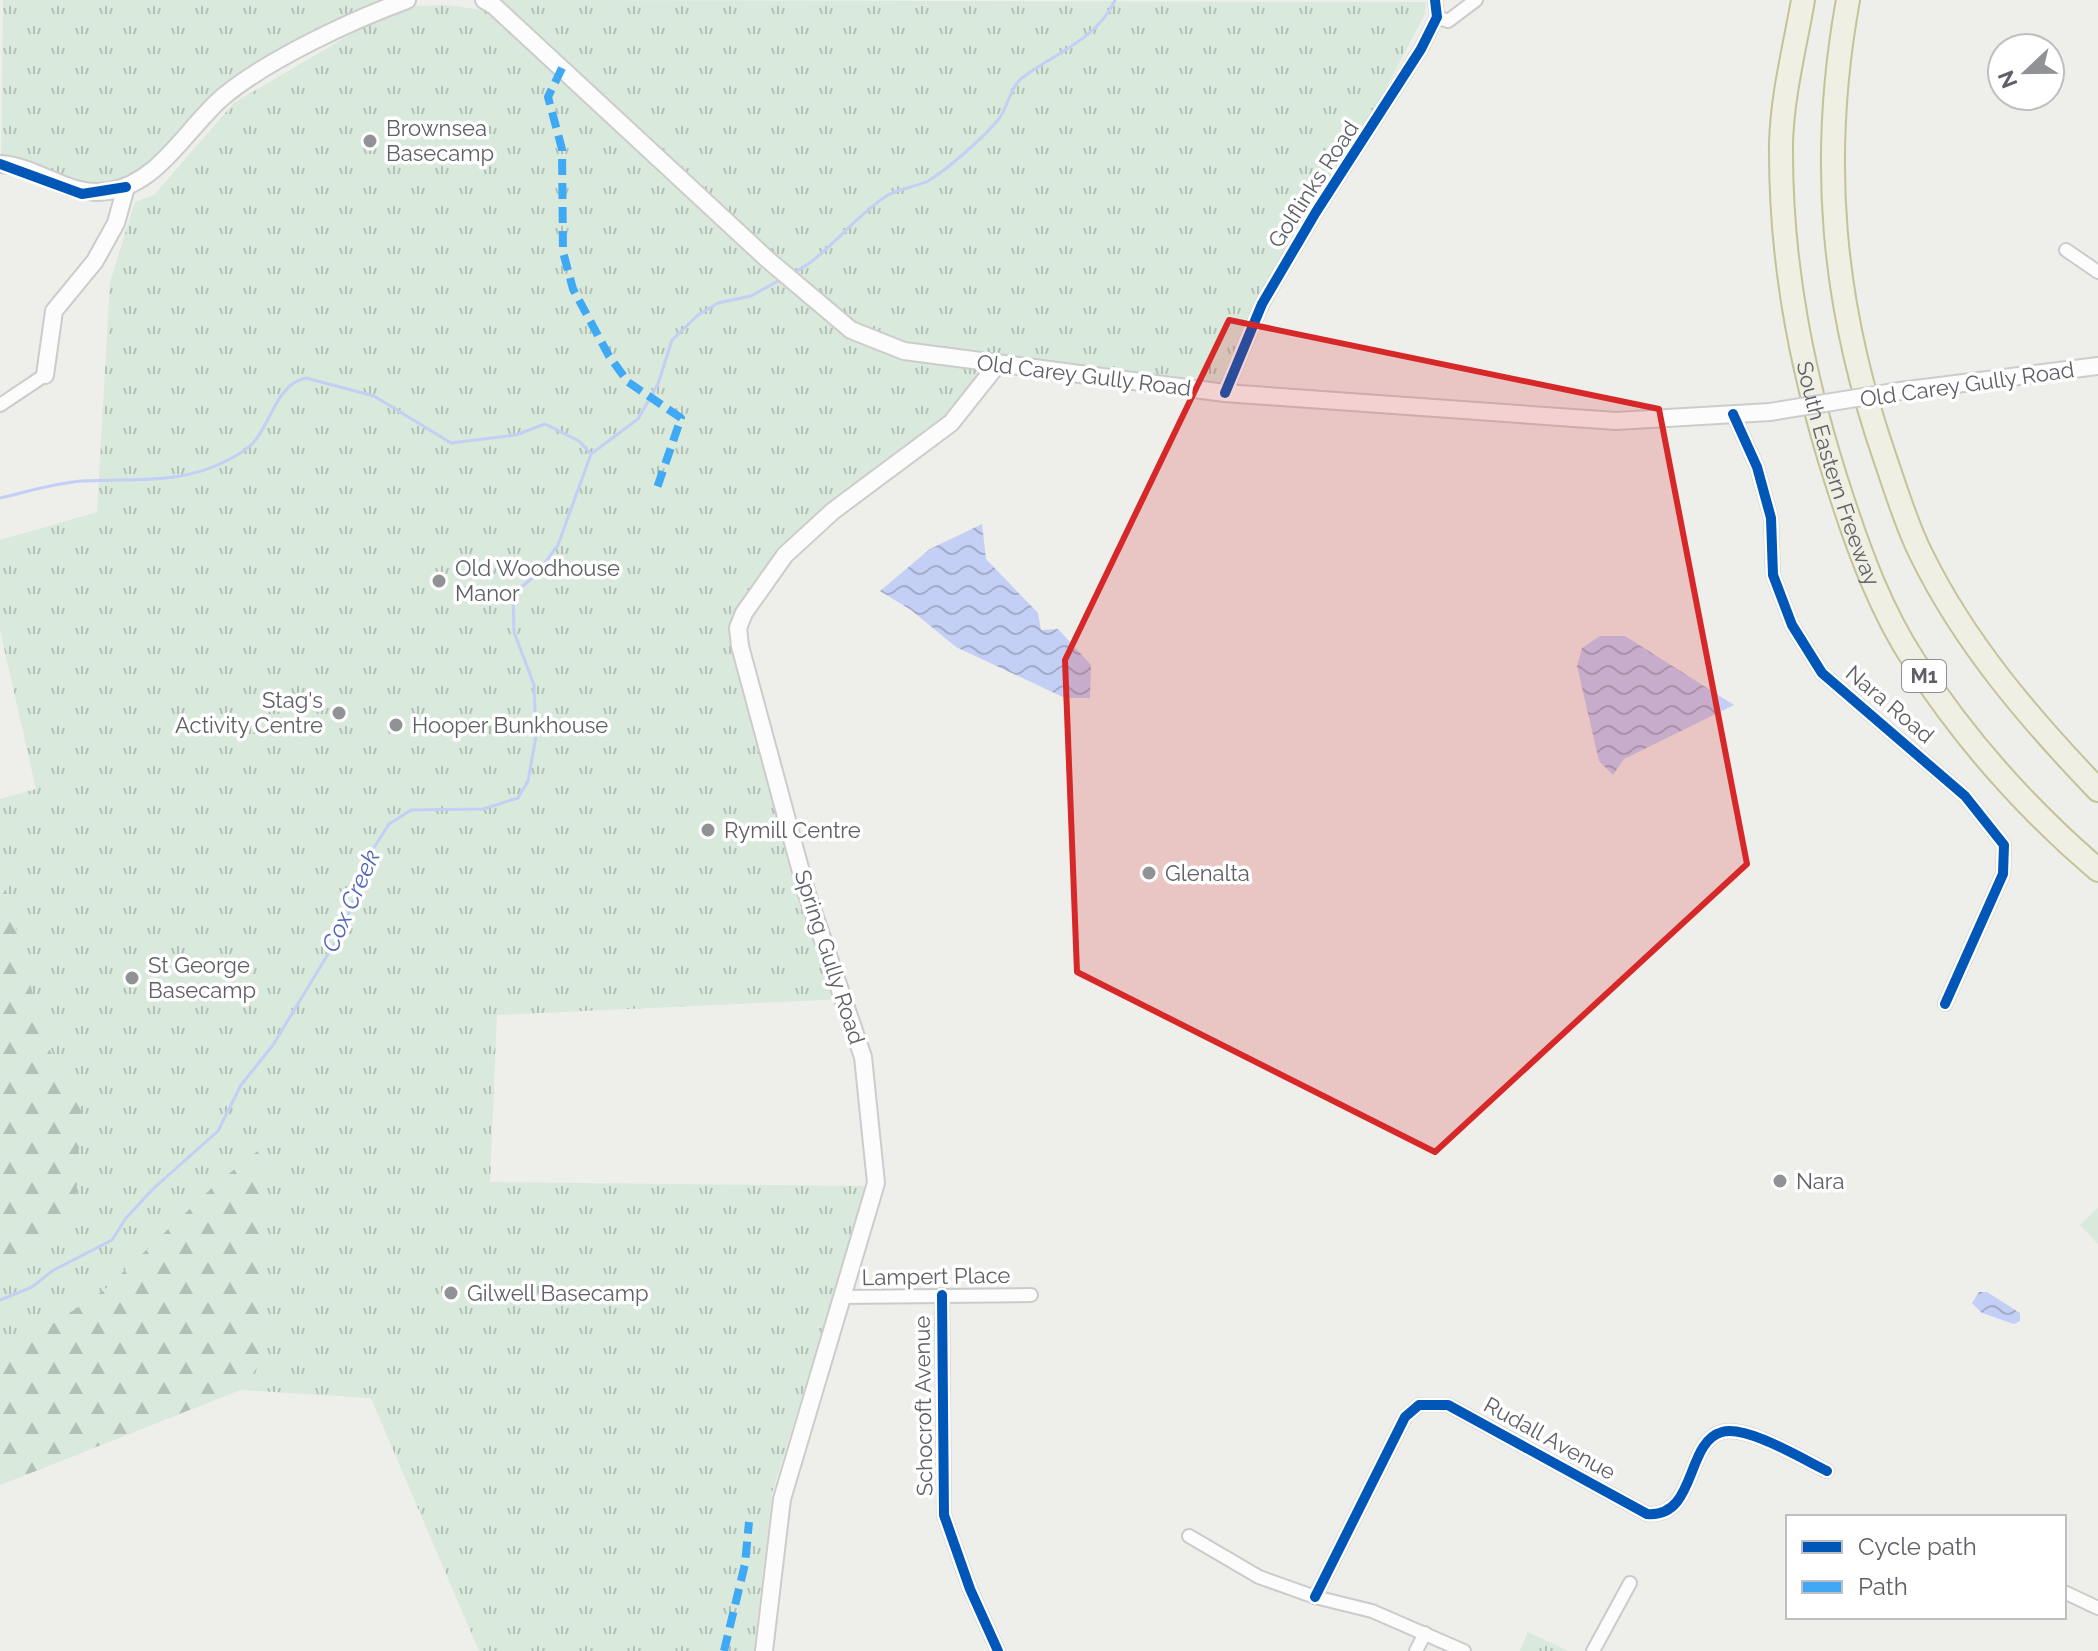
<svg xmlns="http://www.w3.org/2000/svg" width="2098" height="1651" viewBox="0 0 2098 1651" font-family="Raleway,sans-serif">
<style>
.grass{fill:url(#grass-tufts)}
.forest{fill:url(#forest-firs)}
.pitch{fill:#d9e9dc}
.water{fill:url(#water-waves)}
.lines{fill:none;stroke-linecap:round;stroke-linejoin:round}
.stream{stroke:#c3cff4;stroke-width:3}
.street-casing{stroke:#cbcbcc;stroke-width:16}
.secondary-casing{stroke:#cccccd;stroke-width:20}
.highway-casing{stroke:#c3c399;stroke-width:26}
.street{stroke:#fcfcfc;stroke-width:12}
.secondary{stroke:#fcfcfc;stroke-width:16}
.highway{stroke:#efefe4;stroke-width:22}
.secondary-bridge-casing{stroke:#cccccd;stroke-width:20;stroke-linecap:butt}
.secondary-bridge{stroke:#fcfcfc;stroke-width:16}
.quiet{stroke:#3fa9f5;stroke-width:8;stroke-dasharray:16 8;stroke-linecap:butt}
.cycleway-casing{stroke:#fff;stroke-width:15}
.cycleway{stroke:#0057b8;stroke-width:10}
.marked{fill:#d62828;fill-opacity:0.2;stroke:#d62828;stroke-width:6;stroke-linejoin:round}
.poi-dot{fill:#919295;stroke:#fff;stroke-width:3}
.labels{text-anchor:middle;stroke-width:7;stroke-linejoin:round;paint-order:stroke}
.shield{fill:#fff;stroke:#8f9095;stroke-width:2}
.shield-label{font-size:20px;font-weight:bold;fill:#5f6067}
.poi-label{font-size:22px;fill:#5f6067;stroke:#fff;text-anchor:start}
.street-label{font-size:22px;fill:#5f6067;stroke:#fff}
.water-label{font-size:24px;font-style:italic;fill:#5365bb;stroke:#fff}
</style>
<defs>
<pattern id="grass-tufts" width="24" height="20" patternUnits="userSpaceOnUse" patternTransform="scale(2)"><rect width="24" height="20" fill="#d9e9dc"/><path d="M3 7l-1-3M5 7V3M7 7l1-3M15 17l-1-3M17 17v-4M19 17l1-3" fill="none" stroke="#b3c0b6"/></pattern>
<pattern id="forest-firs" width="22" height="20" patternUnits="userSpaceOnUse" patternTransform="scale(2)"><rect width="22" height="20" fill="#d9e9dc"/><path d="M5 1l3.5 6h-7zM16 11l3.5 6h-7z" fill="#b3c0b6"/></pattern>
<pattern id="water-waves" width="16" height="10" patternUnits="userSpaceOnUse" patternTransform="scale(2)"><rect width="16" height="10" fill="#c3cff4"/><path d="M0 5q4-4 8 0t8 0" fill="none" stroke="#a2abc9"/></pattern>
</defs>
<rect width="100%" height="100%" fill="#eeeeea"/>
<g class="grass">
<path d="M 3,0 L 407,0 L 271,66 L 188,135 L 110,191 L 1,163 Z"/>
<path d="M 484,0 L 1426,2 L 1425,14 L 1225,393 L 997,365 L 951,423 L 785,555 L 738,628 L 845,999 L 497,1015 L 490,1182 L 867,1186 L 772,1493 L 754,1651 L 479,1651 L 371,1398 L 240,1390 L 0,1485 L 0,799 L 36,789 L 0,630 L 0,540 L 97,512 L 110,282 L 135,202 L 154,195 L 234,103 L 397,7 L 446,5 L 497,12 Z"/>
<path d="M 1528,1632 L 1568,1651 L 1520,1651 Z"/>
</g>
<g class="forest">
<path d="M 0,868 L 45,1041 L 81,1110 L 76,1201 L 0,1278 Z"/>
<path d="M 259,1150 L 265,1357 L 240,1390 L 0,1485 L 0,1358 L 103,1291 L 216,1184 Z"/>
</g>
<path class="pitch" d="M 2098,1208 L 2098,1244 L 2080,1225 Z"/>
<g class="water">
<path d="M 982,524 L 986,559 L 1038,613 L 1041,630 L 1058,629 L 1091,665 L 1090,698 L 1065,698 L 956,647 L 911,610 L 880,591 L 930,549 Z"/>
<path d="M 1600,636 L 1625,636 L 1734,705 L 1624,759 L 1613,775 L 1599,761 L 1577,666 L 1582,648 Z"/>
<path d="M 1979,1292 L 1987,1292 L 2020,1313 L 2020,1321 L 2014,1324 L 1982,1313 L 1972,1303 Z"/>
</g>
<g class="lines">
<g class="stream">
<path d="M 794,273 C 830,253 853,217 888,195 C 900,188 916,187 928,181 C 948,169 983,138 998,120 C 1008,108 1010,87 1022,78 C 1053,54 1098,39 1115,0"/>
<path d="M 0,498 C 27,492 57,482 84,481 C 135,478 181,485 228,460 C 236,456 247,449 253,443 C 271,424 276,384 306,378 L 374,396 L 451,443 L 516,435 L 545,424 L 579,441 L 591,454"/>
<path d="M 0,1300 L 32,1287 L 52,1271 L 112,1240 L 126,1218 L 154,1188 L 218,1131 L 241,1085 L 273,1045 L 339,936 L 353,903 L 361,868 L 389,824 L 411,810 L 483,809 L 518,798 L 528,781 L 536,736 L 534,685 L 514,632 L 513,594 L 536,575 L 558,545 L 591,454 L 638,419 L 658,384 L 672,340 L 698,315 L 718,303 L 751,296 L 780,280"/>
</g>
<defs>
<g id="street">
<path d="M 1437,17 L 1448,21 L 1476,0"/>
<path d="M 2066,250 L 2098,272"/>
<path d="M 1225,393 L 1262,304 L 1316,212 L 1421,49 L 1437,17 L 1435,0"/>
<path d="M 0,405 L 45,375"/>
<path d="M 1733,414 L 1757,467 L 1771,518 L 1773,575 L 1792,625 L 1822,673 L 1965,796 L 2004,845 L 2003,874 L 1945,1004"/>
<path d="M 942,1295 L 944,1515 L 970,1589 L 998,1651"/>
<path d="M 842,1297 L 1031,1295"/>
<path d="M 1189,1536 L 1259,1577 L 1315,1597 L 1372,1611 L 1464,1651"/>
<path d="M 2064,1592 L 2098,1608"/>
<path d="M 1315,1597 L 1405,1417 L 1419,1405 L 1448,1405 L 1647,1514 C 1697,1518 1685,1442 1722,1432 C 1747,1425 1804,1460 1827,1471"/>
<path d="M 1416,1651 L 1425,1633"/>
<path d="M 1593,1651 L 1630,1583"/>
</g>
<g id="secondary">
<path d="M 484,0 L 493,5 L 767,259 L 851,330 L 904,351 L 1225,393 L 1616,421 L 1770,412"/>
<path d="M 0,164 C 38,166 68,198 109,191 C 160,183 188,126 224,96 C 269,59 352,20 407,0"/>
<path d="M 45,375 L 54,311 L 95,261 L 116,223 L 126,187"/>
<path d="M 1900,391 L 2098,366"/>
<path d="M 764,1651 L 782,1499 L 876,1183 L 863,1057 L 807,894 L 740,646 L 738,628 L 744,613 L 785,555 L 833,511 L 951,423 L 997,365"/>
</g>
<g id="highway">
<path id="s1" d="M 1803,0 C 1795,47 1782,96 1781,144 C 1780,268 1804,384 1843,501 C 1861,556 1882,612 1914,661 C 1965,740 2028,810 2098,870"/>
<path d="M 1848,0 C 1819,159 1832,305 1885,458 C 1896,490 1906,524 1921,554 C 1965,644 2030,719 2098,790"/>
</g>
</defs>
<use href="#street" class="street-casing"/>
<use href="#secondary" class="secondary-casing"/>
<use href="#highway" class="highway-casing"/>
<use href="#street" class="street"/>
<use href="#secondary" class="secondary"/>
<use href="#highway" class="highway"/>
<defs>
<path id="secondary-bridge" d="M 1770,412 L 1900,391"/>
</defs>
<use href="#secondary-bridge" class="secondary-bridge-casing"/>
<use href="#secondary-bridge" class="secondary-bridge"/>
<g class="quiet">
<path d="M 562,68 L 548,97 L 562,149 L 563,252 L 573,289 L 609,356 L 628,382 L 681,418 L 657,488"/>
<path d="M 724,1651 L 745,1564 L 749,1522"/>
</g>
<defs>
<g id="cycleway">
<path d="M 0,164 L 82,194 L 126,187"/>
<path d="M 1225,393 L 1262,304 L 1316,212 L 1421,49 L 1437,17 L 1435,0"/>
<path d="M 1733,414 L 1757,467 L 1771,518 L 1773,575 L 1792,625 L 1822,673 L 1965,796 L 2004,845 L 2003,874 L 1945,1004"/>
<path d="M 942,1295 L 944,1515 L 970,1589 L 998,1651"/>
<path d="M 1315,1597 L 1405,1417 L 1419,1405 L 1448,1405 L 1647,1514 C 1697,1518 1685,1442 1722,1432 C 1747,1425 1804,1460 1827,1471"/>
</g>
</defs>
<use href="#cycleway" class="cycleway-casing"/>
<use href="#cycleway" class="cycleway"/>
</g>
<path class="marked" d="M 1229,320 L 1659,409 L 1747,864 L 1435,1152 L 1077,972 L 1065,660 Z"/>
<g class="poi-dot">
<circle cx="370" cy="141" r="8"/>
<circle cx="439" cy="581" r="8"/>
<circle cx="339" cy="713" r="8"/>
<circle cx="396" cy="725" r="8"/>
<circle cx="708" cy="830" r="8"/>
<circle cx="1149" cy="873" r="8"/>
<circle cx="132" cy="978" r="8"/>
<circle cx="1780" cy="1181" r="8"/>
<circle cx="451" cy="1293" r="8"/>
</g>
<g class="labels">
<rect class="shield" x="1902" y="660" width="44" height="32" rx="6"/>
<g class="shield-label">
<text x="1924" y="683">M1</text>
</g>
<g class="poi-label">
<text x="386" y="136">Brownsea<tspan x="386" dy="25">Basecamp</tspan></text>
<text x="455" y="576">Old Woodhouse<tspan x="455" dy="25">Manor</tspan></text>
<text x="323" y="708" text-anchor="end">Stag's<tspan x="323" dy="25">Activity Centre</tspan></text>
<text x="412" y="733">Hooper Bunkhouse</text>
<text x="724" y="838">Rymill Centre</text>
<text x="1165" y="881">Glenalta</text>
<text x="148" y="973">St George<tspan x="148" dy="25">Basecamp</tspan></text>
<text x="1796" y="1189">Nara</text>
<text x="467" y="1301">Gilwell Basecamp</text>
</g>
<g class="street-label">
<text transform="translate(1313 184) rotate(-57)" y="8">Golflinks Road</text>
<text transform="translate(1084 375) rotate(7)" y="8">Old Carey Gully Road</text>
<text transform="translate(1967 384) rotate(-8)" y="8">Old Carey Gully Road</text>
<text dy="8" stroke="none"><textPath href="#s1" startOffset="482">South Eastern Freeway</textPath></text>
<text transform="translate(1890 704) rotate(40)" y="8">Nara Road</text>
<text transform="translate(830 957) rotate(72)" y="8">Spring Gully Road</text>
<text transform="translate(936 1276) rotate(-1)" y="8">Lampert Place</text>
<text transform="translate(923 1406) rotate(-91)" y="8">Schocroft Avenue</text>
<text transform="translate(1550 1438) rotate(29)" y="8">Rudall Avenue</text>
</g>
<g class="water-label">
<text transform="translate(351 901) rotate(-66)" y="8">Cox Creek</text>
</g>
</g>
<rect x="1786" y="1515" width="280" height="104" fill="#ffffff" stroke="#bfbfc2" stroke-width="2"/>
<rect x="1802" y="1541" width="40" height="12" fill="#0057b8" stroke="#bfbfc2" stroke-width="2"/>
<text x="1858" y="1555" font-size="24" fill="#5f6067">Cycle path</text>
<rect x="1802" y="1581" width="40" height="12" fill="#3fa9f5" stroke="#bfbfc2" stroke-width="2"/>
<text x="1858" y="1595" font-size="24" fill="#5f6067">Path</text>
<g transform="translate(2026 72) rotate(248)"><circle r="38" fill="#ffffff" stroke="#bfbfc2" stroke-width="2"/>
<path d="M0-6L14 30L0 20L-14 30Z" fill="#919295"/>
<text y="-12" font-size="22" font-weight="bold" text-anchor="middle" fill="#5f6067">N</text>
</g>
</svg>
